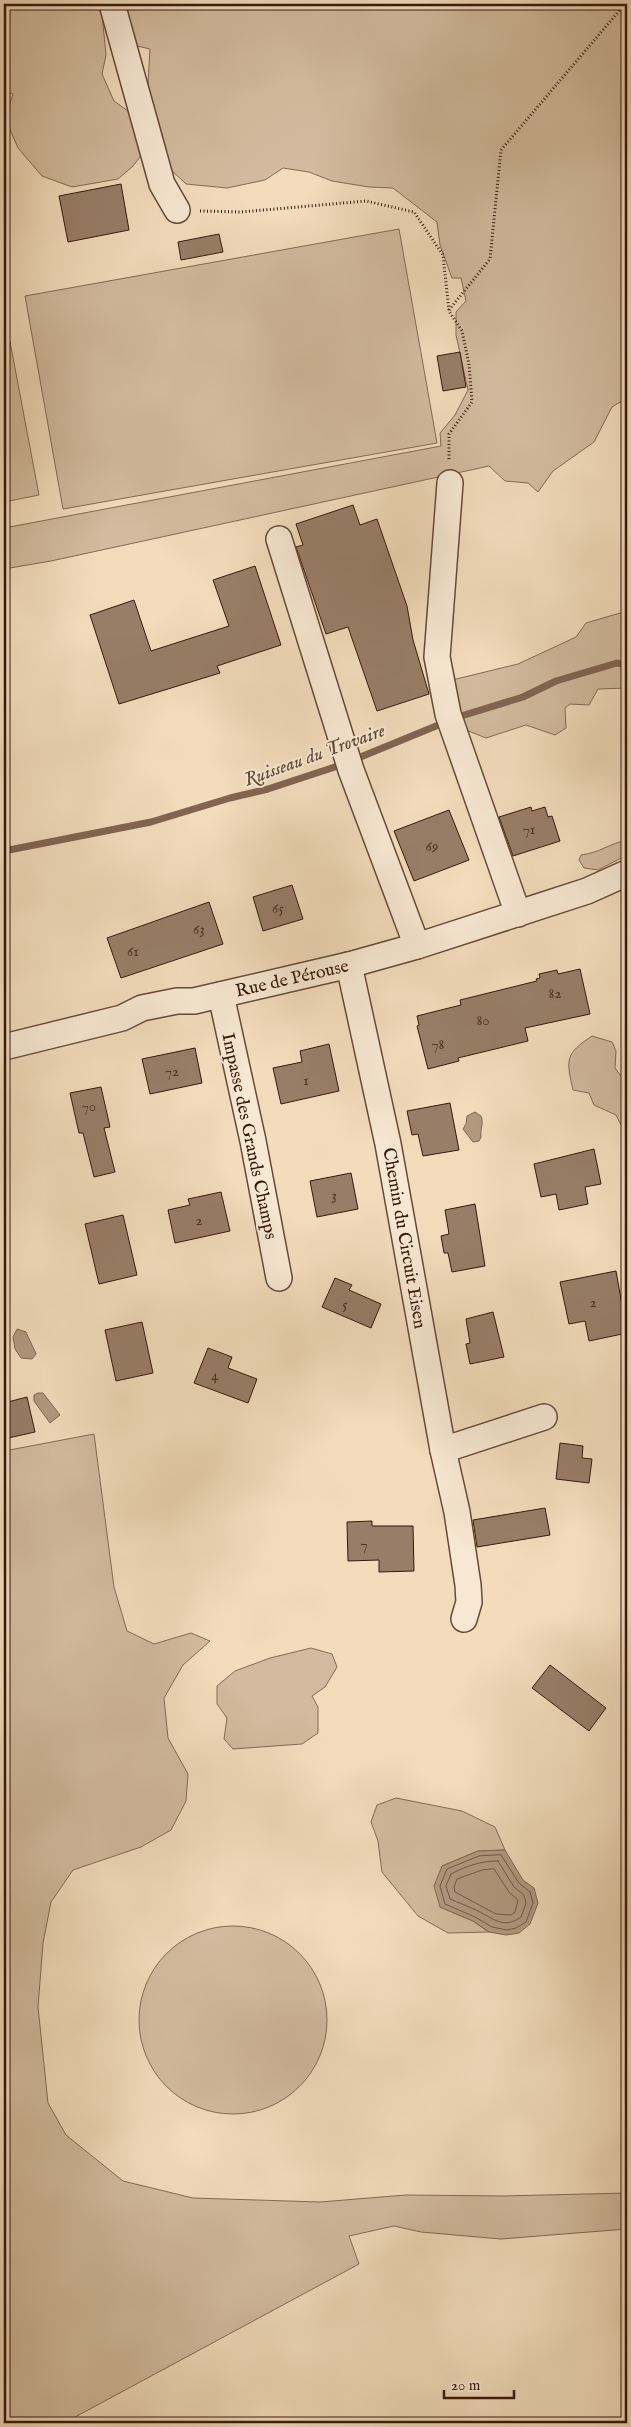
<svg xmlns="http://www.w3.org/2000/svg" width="631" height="2427" viewBox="0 0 631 2427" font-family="'IM FELL English',serif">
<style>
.green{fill:#d2bb9e;stroke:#846a55}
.water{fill:#b29980;stroke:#816552}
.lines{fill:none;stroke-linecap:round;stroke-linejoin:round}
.shore{stroke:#745846;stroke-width:1}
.stream{stroke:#816552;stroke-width:7}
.building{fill:#987e68;stroke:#37180c}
.minor-casing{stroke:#664938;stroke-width:28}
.path{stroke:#37180c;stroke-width:3;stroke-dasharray:1 2.5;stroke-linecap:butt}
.minor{stroke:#f7e8d3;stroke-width:25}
.labels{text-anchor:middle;stroke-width:4;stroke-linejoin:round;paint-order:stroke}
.number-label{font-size:15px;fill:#4f3223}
.street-label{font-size:18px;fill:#37180c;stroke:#f7e8d3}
.water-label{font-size:19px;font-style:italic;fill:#624535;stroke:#f7e8d3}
</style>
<rect width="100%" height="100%" fill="#f2dcbc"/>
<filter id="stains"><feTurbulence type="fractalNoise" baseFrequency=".004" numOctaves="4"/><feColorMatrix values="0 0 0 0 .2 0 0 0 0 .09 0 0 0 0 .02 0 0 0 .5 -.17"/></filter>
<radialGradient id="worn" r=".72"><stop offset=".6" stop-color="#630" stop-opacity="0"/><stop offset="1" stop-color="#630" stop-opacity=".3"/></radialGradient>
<g class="green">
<path d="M 4,4 L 98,4 L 102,14 L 106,55 L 102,74 L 114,101 L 128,111 L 146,149 L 133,166 L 118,179 L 72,187 L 42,176 L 18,148 L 5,118 L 13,94 L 4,92 Z"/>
<path d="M 120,4 L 627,4 L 627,398 L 612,407 L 594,442 L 553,471 L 538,492 L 528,483 L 505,481 L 489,466 L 51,561 L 4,569 L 4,528 L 441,446 L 440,433 L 455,415 L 468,390 L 456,335 L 456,312 L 466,301 L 461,278 L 452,278 L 440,245 L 437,222 L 393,188 L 369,187 L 332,181 L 309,172 L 283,168 L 265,180 L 227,188 L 186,184 L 169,168 L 147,102 L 150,49 L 133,45 Z"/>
<path d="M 399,229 L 437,443 L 63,509 L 25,296 Z"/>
<path d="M 4,310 L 39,495 L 4,502 Z"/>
<path d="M 627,611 L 627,688 L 598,689 L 589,705 L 570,704 L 565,708 L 566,728 L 555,735 L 526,725 L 486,738 L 461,728 L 448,681 L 518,664 L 576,637 L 586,623 Z"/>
<path d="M 627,840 L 627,855 L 598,870 L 584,868 L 579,860 L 581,855 C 599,853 611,843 627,840 Z"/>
<path d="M 592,1036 L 612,1042 L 616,1051 L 615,1068 L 620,1075 L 627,1076 L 627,1129 L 621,1125 L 616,1115 L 594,1105 L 589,1093 L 573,1090 C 566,1059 565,1054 592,1036 Z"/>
<path d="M 94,1434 L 114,1587 L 127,1631 L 154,1644 L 191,1633 L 210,1641 L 183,1665 L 164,1698 L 168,1738 L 188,1774 L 186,1801 L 171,1830 L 141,1847 L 73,1870 L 51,1902 L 43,1943 L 38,2007 L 48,2103 L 66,2135 L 123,2181 L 193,2198 L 320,2202 L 406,2195 L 503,2196 L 627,2193 L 627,2229 L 501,2239 L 421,2232 L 394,2226 L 349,2236 L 359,2264 L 64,2423 L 4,2423 L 4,1451 Z"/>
<path d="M 311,1648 L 332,1654 L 337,1667 L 325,1687 L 312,1696 L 318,1707 L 318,1733 L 302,1744 L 233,1749 L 224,1739 L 227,1718 L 217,1704 L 217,1686 L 235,1671 L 270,1658 Z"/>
<path d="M 396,1798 L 462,1811 L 495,1827 L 505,1850 L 478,1851 L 442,1866 L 440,1907 L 473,1921 L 489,1932 L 448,1933 L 418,1916 L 382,1872 L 378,1841 L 371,1822 L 377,1805 Z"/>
<circle cx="233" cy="2020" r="94"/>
</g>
<g class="water">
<path d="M 475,1112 L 481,1116 C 484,1123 480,1129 481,1137 L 479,1141 L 473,1142 L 463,1129 L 466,1124 L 467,1116 Z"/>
<path d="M 17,1329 L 26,1332 C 27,1335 36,1353 36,1354 L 32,1359 L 21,1358 L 15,1349 L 13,1337 Z"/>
<path d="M 38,1393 L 43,1393 L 60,1415 L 50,1423 L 34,1401 L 34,1395 Z"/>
<path d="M 505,1850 L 523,1880 L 534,1888 L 538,1903 L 530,1924 L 519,1933 L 506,1935 L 489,1932 L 473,1921 L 440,1907 L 434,1886 L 442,1866 L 478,1851 Z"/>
</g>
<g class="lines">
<g class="shore">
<path d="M 501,1855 L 519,1883 L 530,1892 L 533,1903 L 526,1922 L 516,1928 L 507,1930 L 492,1927 L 475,1917 L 445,1904 L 440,1886 L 447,1869 L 479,1856 Z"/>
<path d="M 498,1861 L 514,1887 L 524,1895 L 526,1903 L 521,1917 C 503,1930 493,1918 476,1910 C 468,1906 459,1903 450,1899 L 446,1886 L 451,1874 C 466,1866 481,1861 498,1861 Z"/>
<path d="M 494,1869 L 509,1892 L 518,1900 L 515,1912 L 511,1915 L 496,1914 L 455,1892 L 454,1887 L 457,1879 L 482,1870 Z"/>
</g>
<path class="stream" d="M 4,851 L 151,822 L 230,798 L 268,789 L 341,765 L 458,717 L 523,697 L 556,681 L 617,663 L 627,665"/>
</g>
<g class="building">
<path d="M 121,184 L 129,230 L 68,242 L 59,196 Z"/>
<path d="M 219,234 L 223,252 L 181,260 L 178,242 Z"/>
<path d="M 460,352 L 466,387 L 443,391 L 437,356 Z"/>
<path d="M 353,505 L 360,525 L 377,519 L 407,606 L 413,640 L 429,694 L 377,711 L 348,627 L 326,634 L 296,547 L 303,545 L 296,524 Z"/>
<path d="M 255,566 L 281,645 L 217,666 L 220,673 L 119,704 L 90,615 L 134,600 L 151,651 L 229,626 L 213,580 Z"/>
<path d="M 531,807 L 532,811 L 545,807 L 548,817 L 552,816 L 560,841 L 513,856 L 499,817 Z"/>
<path d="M 449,810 L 469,860 L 414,881 L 394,831 Z"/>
<path d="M 292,885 L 303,919 L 263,931 L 253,897 Z"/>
<path d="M 209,902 L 223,944 L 121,978 L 107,938 Z"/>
<path d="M 580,969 L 590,1014 L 525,1028 L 528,1041 L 458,1058 L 459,1061 L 428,1069 L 417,1026 L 419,1025 L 417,1016 L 461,1005 L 460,1000 L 537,981 L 536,979 L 540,978 L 539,974 L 557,970 L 558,974 Z"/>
<path d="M 329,1044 L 339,1091 L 281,1104 L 273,1068 L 302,1062 L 300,1051 Z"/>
<path d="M 195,1048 L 202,1083 L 150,1094 L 142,1059 Z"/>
<path d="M 101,1087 L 110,1127 L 104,1128 L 115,1172 L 94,1177 L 83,1133 L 79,1133 L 70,1093 Z"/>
<path d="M 450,1103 L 459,1150 L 423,1156 L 418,1134 L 412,1135 L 407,1111 Z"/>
<path d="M 594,1149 L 601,1184 L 585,1187 L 588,1204 L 559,1210 L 556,1194 L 541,1197 L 534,1164 Z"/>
<path d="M 351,1173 L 358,1209 L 317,1217 L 310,1181 Z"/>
<path d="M 221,1192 L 230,1231 L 175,1243 L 168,1210 L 190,1205 L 188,1199 Z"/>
<path d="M 475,1204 L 485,1266 L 452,1272 L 448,1253 L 444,1253 L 441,1236 L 449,1234 L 445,1210 Z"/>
<path d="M 123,1215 L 137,1275 L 99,1284 L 85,1224 Z"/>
<path d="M 616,1271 L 627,1333 L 589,1341 L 585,1321 L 569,1324 L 560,1282 Z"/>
<path d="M 335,1278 L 352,1285 L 349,1290 L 381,1304 L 371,1328 L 322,1307 Z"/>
<path d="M 493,1312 L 504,1357 L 470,1364 L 466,1344 L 470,1343 L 466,1319 Z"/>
<path d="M 142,1322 L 153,1373 L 116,1381 L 105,1330 Z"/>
<path d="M 208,1348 L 232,1357 L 228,1368 L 257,1379 L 248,1403 L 194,1383 Z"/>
<path d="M 27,1397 L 35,1432 L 4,1439 L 4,1403 Z"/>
<path d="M 560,1443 L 583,1446 L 582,1458 L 592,1459 L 589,1483 L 556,1479 Z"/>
<path d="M 545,1508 L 550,1535 L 477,1547 L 473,1520 Z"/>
<path d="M 372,1521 L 372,1526 L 413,1526 L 414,1571 L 379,1572 L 379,1560 L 348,1561 L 347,1522 Z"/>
<path d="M 550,1665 L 606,1708 L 589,1731 L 532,1688 Z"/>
</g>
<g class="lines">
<defs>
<g id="minor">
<path d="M 112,4 L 162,184 L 177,210"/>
<path d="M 450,483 L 437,657 L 448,714 L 518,914"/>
<path d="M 279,539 L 351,770 L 417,946"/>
<path d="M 349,965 L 388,1144 L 443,1450 L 457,1512 L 468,1585 L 469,1602 L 464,1619"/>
<path d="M 221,995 L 253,1141 L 279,1278"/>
<path d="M 4,1047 L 122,1018 L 142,1008 L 177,1001 L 194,1001 L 349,965 L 417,946 L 587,891 L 627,873"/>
<path d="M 443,1450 L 544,1417"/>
</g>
</defs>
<use href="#minor" class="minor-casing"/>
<g class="path">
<path d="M 200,211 L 241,212 L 366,201 L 414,212 L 443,255 L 449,311 L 462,331 L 469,364 L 472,402 L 449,434 L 449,459"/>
<path d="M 449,310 L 490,259 L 501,150 L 625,4"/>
</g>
<use href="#minor" class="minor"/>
</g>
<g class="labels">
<g class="number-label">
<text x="529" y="834">71</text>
<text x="432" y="851">69</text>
<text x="278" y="913">65</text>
<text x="199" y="934">63</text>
<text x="133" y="956">61</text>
<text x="555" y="998">82</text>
<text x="483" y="1025">80</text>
<text x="438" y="1049">78</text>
<text x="172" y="1076">72</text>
<text x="306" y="1085">1</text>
<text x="89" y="1111">70</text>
<text x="334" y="1200">3</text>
<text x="199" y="1225">2</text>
<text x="593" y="1307">2</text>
<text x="345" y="1309">5</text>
<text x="215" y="1380">4</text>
<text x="364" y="1549">7</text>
</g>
<g class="street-label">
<text transform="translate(292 978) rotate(-13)" y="6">Rue de Pérouse</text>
<text transform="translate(250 1136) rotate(78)" y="6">Impasse des Grands Champs</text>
<text transform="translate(405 1238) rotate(80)" y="6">Chemin du Circuit Eisen</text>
</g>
<g class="water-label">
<text transform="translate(314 754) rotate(-20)" y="7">Ruisseau du Trovaire</text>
</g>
</g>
<rect width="631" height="2427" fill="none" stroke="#f2dcbc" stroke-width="20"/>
<rect x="5" y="5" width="621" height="2417" fill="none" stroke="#37180c" stroke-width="2.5"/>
<rect x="10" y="10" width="611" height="2407" fill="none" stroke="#37180c"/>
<path d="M444 2390v8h70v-8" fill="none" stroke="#37180c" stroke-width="2.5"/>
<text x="451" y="2390" font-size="15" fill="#37180c" stroke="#f7e8d3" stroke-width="4" paint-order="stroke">20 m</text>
<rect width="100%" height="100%" filter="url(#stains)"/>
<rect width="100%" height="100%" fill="url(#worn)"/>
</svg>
